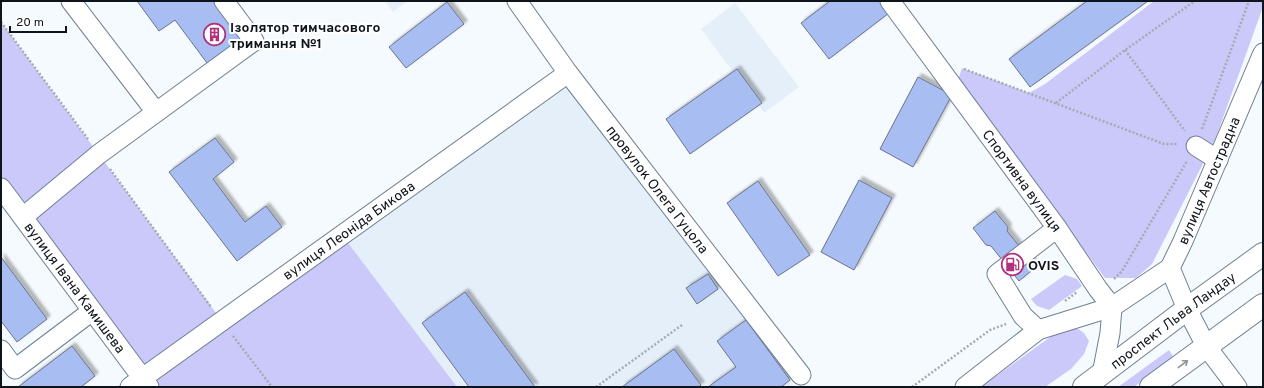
<svg xmlns="http://www.w3.org/2000/svg" width="1264" height="388" viewBox="0 0 1264 388" font-family="Overpass,sans-serif">
<style>
.built{fill:#e5effa}
.green{fill:#cbc8fa}
.building{fill:#a8bdf2;stroke:#6b7489;filter:url(#shadow)}
.lines{fill:none;stroke-linecap:round;stroke-linejoin:round}
.minor-casing{stroke:#6e8193;stroke-width:21}
.major-casing{stroke:#6e8193;stroke-width:24}
.path{stroke:#a5abb0;stroke-width:2.5;stroke-dasharray:2 2;stroke-linecap:butt}
.minor{stroke:#fff;stroke-width:19}
.major{stroke:#fff;stroke-width:22}
.oneway{stroke:#929598}
.labels{text-anchor:middle;stroke-width:4;stroke-linejoin:round;paint-order:stroke}
.poi-label{font-size:14px;font-weight:bold;fill:#0d141b;stroke:#fff;text-anchor:start}
.street-label{font-size:14px;fill:#0d141b;stroke:#fff}
</style>
<defs>
<filter id="shadow"><feDropShadow dx="3.5" dy="-3.5" stdDeviation="1" flood-color="#0004"/></filter>
</defs>
<rect width="100%" height="100%" fill="#f5fafe"/>
<g class="built">
<path d="M 385,1 L 407,1 L 393,12 Z"/>
<path d="M 735,3 L 799,87 L 764,113 L 701,29 Z"/>
<path d="M 568,86 L 746,320 L 795,387 L 286,387 L 237,322 Z"/>
</g>
<g class="green">
<path d="M 1154,1 L 1263,1 L 1263,7 L 1215,140 L 1152,264 L 1136,278 L 1105,278 L 958,80 L 962,68 L 1029,93 L 1045,84 Z"/>
<path d="M 1,22 L 222,321 L 342,235 L 457,387 L 148,387 L 1,189 Z"/>
<path d="M 1065,275 L 1077,279 L 1082,286 L 1049,310 L 1037,306 L 1031,299 Z"/>
<path d="M 1074,326 L 1084,333 L 1089,341 L 1084,354 L 1071,369 L 1045,387 L 981,387 L 1064,327 Z"/>
<path d="M 1169,350 L 1174,358 L 1134,387 L 1118,387 Z"/>
</g>
<g class="building">
<path d="M 137,1 L 219,1 L 247,39 L 210,67 L 175,20 L 159,31 Z"/>
<path d="M 830,1 L 880,1 L 889,13 L 829,59 L 801,23 Z"/>
<path d="M 1087,1 L 1148,1 L 1030,87 L 1009,59 Z"/>
<path d="M 447,2 L 464,24 L 406,68 L 389,47 Z"/>
<path d="M 737,69 L 762,103 L 690,154 L 666,119 Z"/>
<path d="M 918,77 L 952,95 L 913,167 L 880,149 Z"/>
<path d="M 215,138 L 234,162 L 213,179 L 245,222 L 266,206 L 282,227 L 237,261 L 169,172 Z"/>
<path d="M 859,180 L 892,198 L 854,270 L 821,252 Z"/>
<path d="M 758,181 L 810,255 L 778,276 L 727,203 Z"/>
<path d="M 995,211 L 1008,227 L 1007,231 L 1036,267 L 1019,281 L 991,246 L 986,245 L 973,228 Z"/>
<path d="M 1,257 L 47,319 L 17,342 L 1,321 Z"/>
<path d="M 708,274 L 718,289 L 697,304 L 686,288 Z"/>
<path d="M 465,292 L 535,387 L 469,387 L 422,323 Z"/>
<path d="M 746,320 L 790,380 L 781,387 L 708,387 L 736,367 L 717,341 Z"/>
<path d="M 72,346 L 95,376 L 81,387 L 18,387 Z"/>
<path d="M 674,349 L 701,385 L 698,387 L 622,387 Z"/>
</g>
<g class="lines">
<defs>
<g id="minor">
<path d="M 71,1 L 156,112"/>
<path id="s1" d="M 517,1 L 568,73 L 801,375"/>
<path id="s2" d="M 890,1 L 1057,228 L 1098,289 L 1112,307 L 1110,333 L 1102,374"/>
<path d="M 1196,146 L 1218,160"/>
<path id="s3" d="M 1,188 L 149,387"/>
<path d="M 23,217 L 99,154 L 254,41 L 224,1"/>
<path d="M 1038,330 L 1023,316 L 997,274 L 1057,228"/>
<path d="M 1,350 L 15,369 L 92,311"/>
<path id="s4" d="M 130,387 L 568,73"/>
<path d="M 965,387 L 1038,330 L 1112,307 L 1170,268"/>
<path id="s5" d="M 1237,387 L 1206,346 L 1187,309 L 1170,268 L 1183,241 L 1263,53"/>
</g>
<g id="major">
<path id="s6" d="M 1084,387 L 1187,309 L 1263,254"/>
<path d="M 1151,387 L 1263,305"/>
</g>
</defs>
<use href="#minor" class="minor-casing"/>
<use href="#major" class="major-casing"/>
<g class="path">
<path d="M 1,22 L 88,139"/>
<path d="M 1125,50 L 1185,131"/>
<path d="M 964,69 L 1164,144 L 1177,144"/>
<path d="M 1056,103 L 1125,50 L 1195,1"/>
<path d="M 1202,129 L 1249,1"/>
<path d="M 110,169 L 211,307"/>
<path d="M 1114,279 L 1122,271 L 1187,161"/>
<path d="M 1065,301 L 1077,292"/>
<path d="M 233,336 L 272,387"/>
<path d="M 596,387 L 682,325"/>
<path d="M 912,387 L 990,330 L 1006,324"/>
</g>
<use href="#minor" class="minor"/>
<use href="#major" class="major"/>
</g>
<defs><path id="oneway-shaft" d="M-6 0H5M1.5-3L5.5 0L1.5 3" fill="none" stroke-width="1.6" stroke-linecap="round" stroke-linejoin="round"/></defs>
<use class="oneway" href="#oneway-shaft" transform="translate(1183 364) rotate(-37)"/>
<defs>
<symbol id="building-ring" viewBox="-11 -11 22 22"><circle r="9.5" fill="#fff" stroke="#b1317d" stroke-width="1.5"/><path d="M-4-6H4V6H1V3H-1V6H-4ZM-2.5-4.3h1.7v1.8h-1.7ZM.8-4.3h1.7v1.8H.8ZM-2.5-1h1.7V.8h-1.7ZM.8-1h1.7V.8H.8Z" fill="#b1317d"/></symbol>
<symbol id="fuel-ring" viewBox="-11 -11 22 22"><circle r="9.5" fill="#fff" stroke="#b1317d" stroke-width="1.5"/><path d="M-5.5-6h7V0h2V4h1.3V-2.5L3-4.5l.8-.8L6-3V5H2.5V1h-1V6h-7ZM-4.2-4.7v3.2H.2V-4.7Z" fill="#b1317d"/></symbol>
</defs>
<g fill-rule="evenodd">
<use href="#building-ring" x="202" y="22" width="25" height="25"/>
<use href="#fuel-ring" x="1000" y="252" width="25" height="25"/>
</g>
<g class="labels">
<g class="poi-label">
<text x="230" y="32">Ізолятор тимчасового<tspan x="230" dy="16">тримання №1</tspan></text>
<text x="1028" y="270">OVIS</text>
</g>
<g class="street-label">
<text dy="5" stroke="none"><textPath href="#s2" startOffset="223">Спортивна вулиця</textPath></text>
<text dy="5" stroke="none"><textPath href="#s5" startOffset="233">вулиця Автострадна</textPath></text>
<text dy="5" stroke="none"><textPath href="#s1" startOffset="235">провулок Олега Гуцола</textPath></text>
<text dy="5" stroke="none"><textPath href="#s4" startOffset="269">вулиця Леоніда Бикова</textPath></text>
<text dy="5" stroke="none"><textPath href="#s3" startOffset="124">вулиця Івана Камишева</textPath></text>
<text dy="5" stroke="none"><textPath href="#s6" startOffset="111">проспект Льва Ландау</textPath></text>
</g>
</g>
<rect width="1264" height="388" fill="none" stroke="#0d141b" stroke-width="4"/>
<path d="M10 26v6h56v-6" fill="none" stroke="#0d141b" stroke-width="2"/>
<text x="16" y="26" font-size="12" fill="#0d141b" stroke="#ffffff" stroke-width="3" paint-order="stroke">20 m</text>
</svg>
